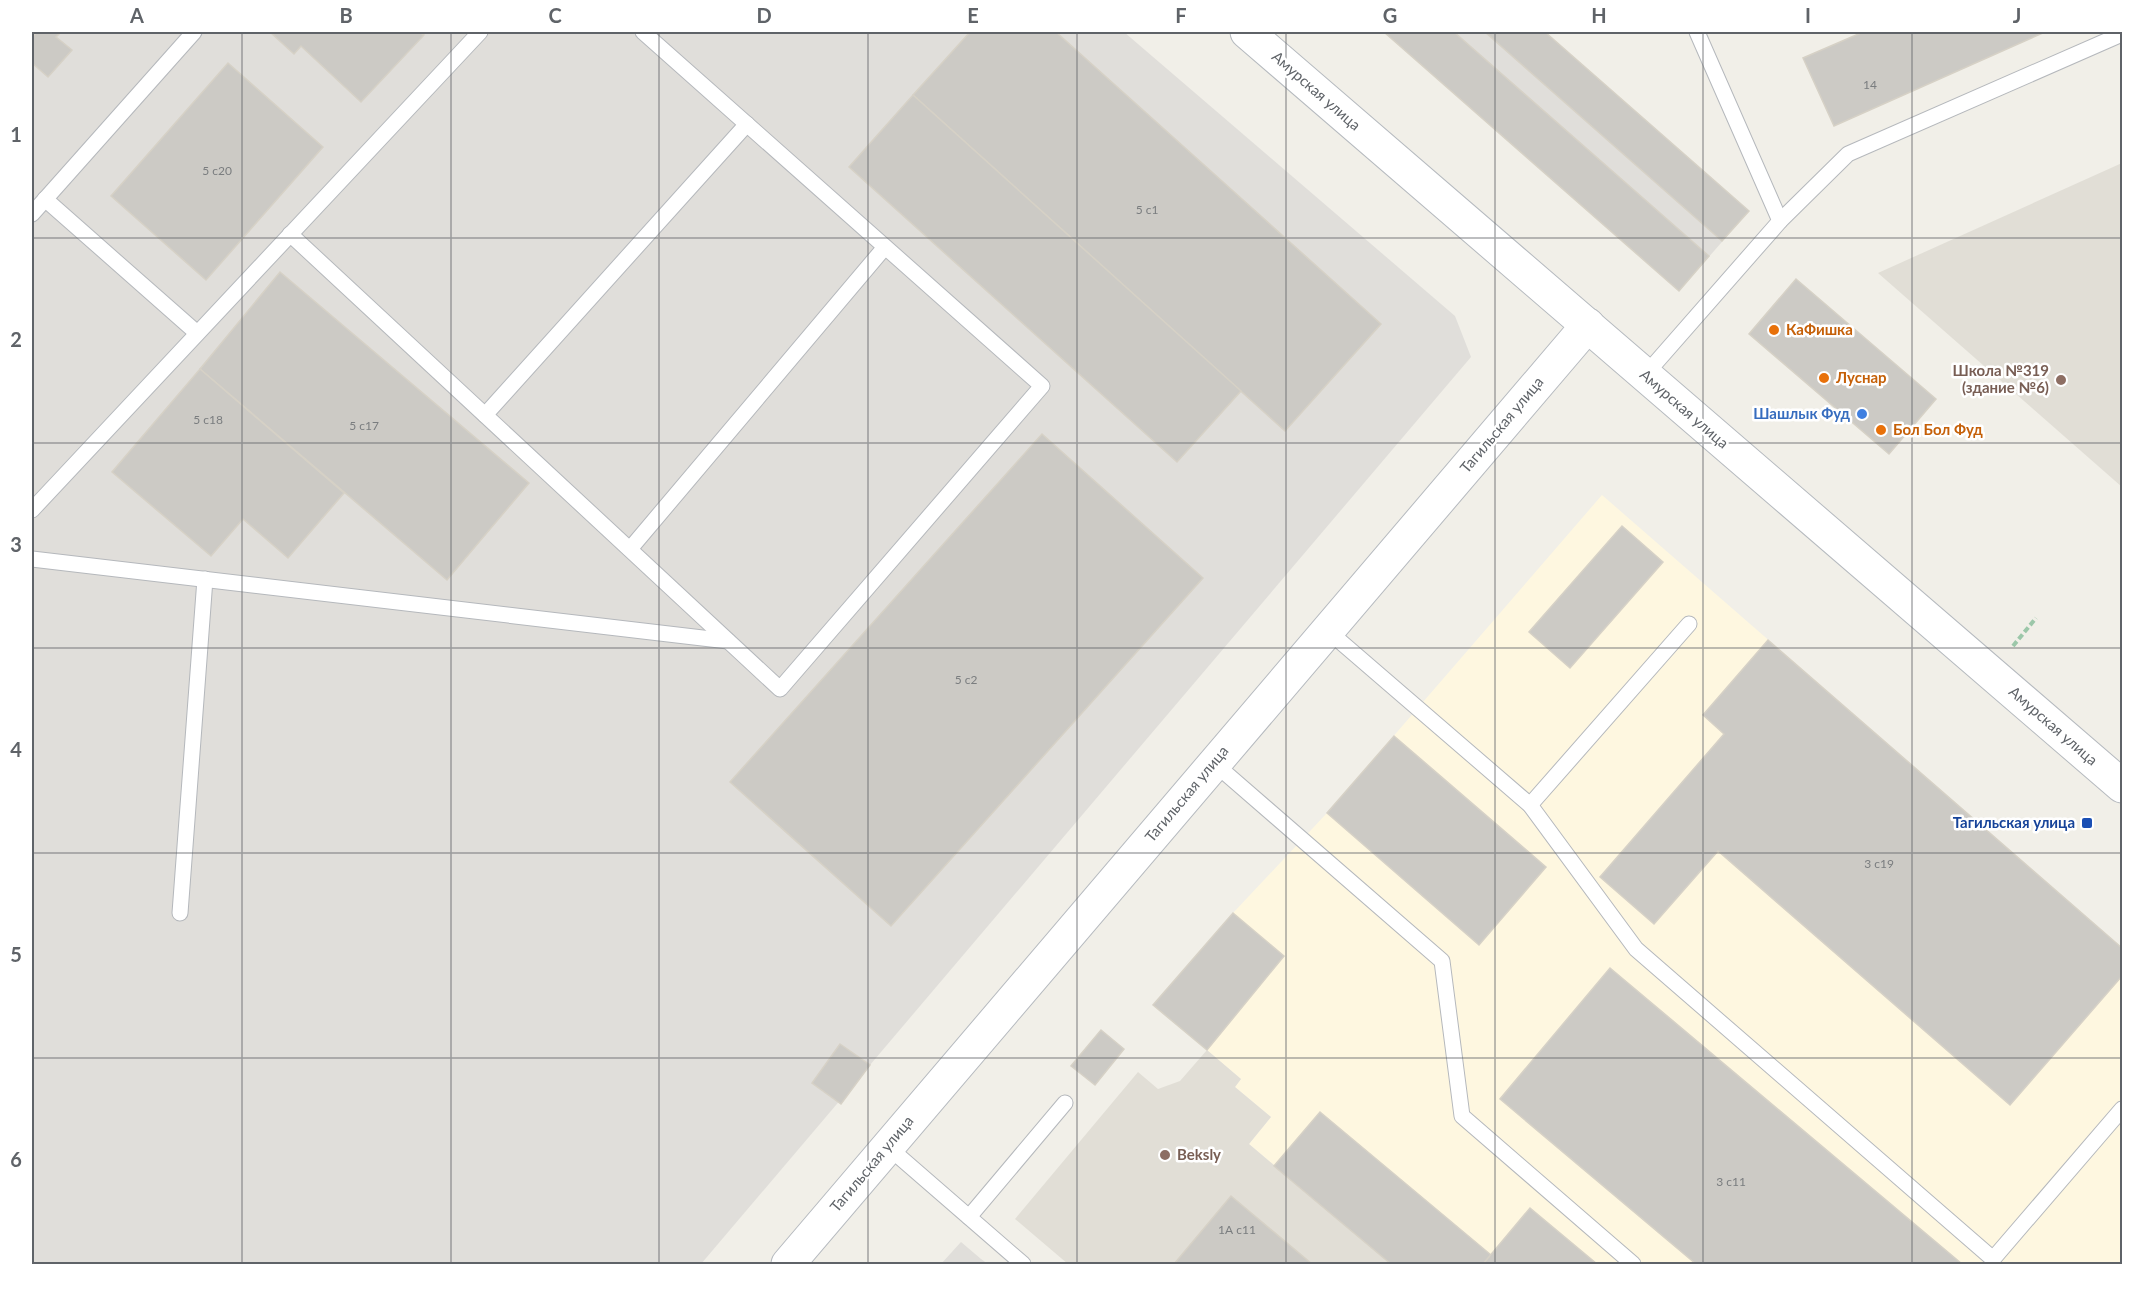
<svg xmlns="http://www.w3.org/2000/svg" width="2154" height="1296" viewBox="0 0 2154 1296" font-family="Lato,sans-serif">
<style>
.commercial{fill:#fef7e0}
.industrial{fill:#e0deda}
.education{fill:#e1ded6}
.building{fill:#cccac5;stroke:#d6d1c6;stroke-width:1.5}
.lines{fill:none;stroke-linecap:round;stroke-linejoin:round}
.lane-casing{stroke:#b5b8bc;stroke-width:17}
.secondary-casing{stroke:#b6babf;stroke-width:35}
.path{stroke:#9cc7a9;stroke-width:4;stroke-dasharray:6 3;stroke-linecap:butt}
.lane{stroke:#fff;stroke-width:15}
.secondary{stroke:#fff;stroke-width:33}
.grid{fill:none;stroke:#5f6368;stroke-width:1.5;stroke-opacity:0.55}
.food-dot{fill:#e8710a;stroke:#fff;stroke-width:2}
.education-dot{fill:#8d6e63;stroke:#fff;stroke-width:2}
.shop-dot{fill:#3f7fe0;stroke:#fff;stroke-width:2}
.transit-dot{fill:#1a4fb4;stroke:#fff;stroke-width:2}
.labels{text-anchor:middle;stroke-width:5;stroke-linejoin:round;paint-order:stroke}
.number-label{font-size:12px;fill:#7a7d7f}
.street-label{font-size:15px;fill:#5f6368;stroke:#fff}
.food-label{font-size:15px;font-weight:bold;fill:#c56008;stroke:#fff;text-anchor:start}
.education-label{font-size:15px;font-weight:bold;fill:#785e54;stroke:#fff;text-anchor:end}
.shop-label{font-size:15px;font-weight:bold;fill:#366cbe;stroke:#fff;text-anchor:end}
.transit-label{font-size:15px;font-weight:bold;fill:#164399;stroke:#fff;text-anchor:end}
.neatline{fill:none;stroke:#5f6368;stroke-width:2}
.grid-label{font-size:20px;text-anchor:middle;font-weight:bold;fill:#5f6368}
</style>
<rect width="100%" height="100%" fill="#f1efe8"/>
<path class="commercial" d="M 1602,495 L 2122,948 L 2122,1264 L 1391,1264 L 1249,1144 L 1271,1117 L 1235,1087 L 1241,1079 L 1153,1005 L 1233,913 L 1327,813 Z"/>
<g class="industrial">
<path d="M 32,32 L 1124,32 L 1455,316 L 1471,357 L 701,1264 L 32,1264 Z"/>
<path d="M 1384,32 L 1545,32 L 1749,211 L 1679,291 Z"/>
<path d="M 961,1242 L 981,1259 L 988,1264 L 941,1264 Z"/>
</g>
<g class="education">
<path d="M 2122,163 L 2122,487 L 1878,273 Z"/>
<path d="M 1207,1050 L 1241,1079 L 1235,1087 L 1271,1117 L 1249,1144 L 1391,1264 L 1068,1264 L 1015,1219 L 1138,1072 L 1158,1089 L 1180,1081 Z"/>
</g>
<g class="building">
<path d="M 37,32 L 61,32 L 56,37 L 72,50 L 48,77 L 32,63 L 32,38 Z"/>
<path d="M 270,32 L 419,32 L 424,35 L 361,102 L 301,46 L 294,54 Z"/>
<path d="M 970,32 L 1056,32 L 1381,324 L 1285,431 L 913,95 Z"/>
<path d="M 1384,32 L 1454,32 L 1709,256 L 1679,291 Z"/>
<path d="M 1485,32 L 1545,32 L 1749,211 L 1722,241 Z"/>
<path d="M 1863,32 L 2045,32 L 1834,126 L 1803,58 Z"/>
<path d="M 228,63 L 323,147 L 206,280 L 111,196 Z"/>
<path d="M 913,95 L 1241,391 L 1177,462 L 849,167 Z"/>
<path d="M 280,272 L 529,483 L 447,580 L 200,369 Z"/>
<path d="M 1796,279 L 1936,399 L 1889,454 L 1749,334 Z"/>
<path d="M 200,369 L 344,493 L 288,558 L 243,519 L 211,556 L 112,472 Z"/>
<path d="M 1042,434 L 1203,578 L 891,926 L 730,782 Z"/>
<path d="M 1622,526 L 1663,562 L 1570,668 L 1529,632 Z"/>
<path d="M 1768,640 L 2122,948 L 2122,976 L 2010,1105 L 1718,851 L 1654,924 L 1600,877 L 1724,734 L 1703,715 Z"/>
<path d="M 1394,736 L 1546,867 L 1479,945 L 1327,813 Z"/>
<path d="M 1233,913 L 1284,956 L 1207,1050 L 1153,1005 Z"/>
<path d="M 1610,968 L 1962,1264 L 1696,1264 L 1500,1099 Z"/>
<path d="M 1101,1030 L 1124,1049 L 1095,1085 L 1071,1066 Z"/>
<path d="M 840,1044 L 870,1065 L 841,1104 L 812,1083 Z"/>
<path d="M 1320,1112 L 1491,1255 L 1483,1264 L 1391,1264 L 1274,1166 Z"/>
<path d="M 1231,1196 L 1312,1264 L 1174,1264 Z"/>
<path d="M 1530,1208 L 1597,1264 L 1483,1264 Z"/>
</g>
<g class="lines">
<defs>
<g id="lane">
<path d="M 1697,32 L 1780,221"/>
<path d="M 45,199 L 197,333"/>
<path d="M 32,214 L 194,32"/>
<path d="M 290,234 L 780,689 L 1042,386 L 643,32"/>
<path d="M 1645,375 L 1780,221 L 1848,154 L 2122,34"/>
<path d="M 485,415 L 747,124"/>
<path d="M 32,510 L 480,32"/>
<path d="M 630,549 L 885,247"/>
<path d="M 32,559 L 728,641"/>
<path d="M 1327,630 L 1530,805 L 1636,949 L 1993,1259 L 2122,1109"/>
<path d="M 1214,763 L 1442,961 L 1462,1116 L 1633,1264"/>
<path d="M 1530,805 L 1689,624"/>
<path d="M 180,913 L 205,579"/>
<path d="M 887,1146 L 1023,1264"/>
<path d="M 969,1217 L 1065,1103"/>
</g>
<g id="secondary">
<path d="M 1247,32 L 2122,786"/>
<path d="M 788,1264 L 1588,325"/>
</g>
</defs>
<use href="#lane" class="lane-casing"/>
<use href="#secondary" class="secondary-casing"/>
<path class="path" d="M 2013,646 L 2036,618"/>
<use href="#lane" class="lane"/>
<use href="#secondary" class="secondary"/>
</g>
<path class="grid" d="M 242,32 L 242,1264M 451,32 L 451,1264M 659,32 L 659,1264M 868,32 L 868,1264M 1077,32 L 1077,1264M 1286,32 L 1286,1264M 1495,32 L 1495,1264M 1703,32 L 1703,1264M 1912,32 L 1912,1264M 32,238 L 2122,238M 32,443 L 2122,443M 32,648 L 2122,648M 32,853 L 2122,853M 32,1058 L 2122,1058"/>
<g class="food-dot">
<circle cx="1774" cy="330" r="6"/>
<circle cx="1824" cy="378" r="6"/>
<circle cx="1881" cy="430" r="6"/>
</g>
<g class="education-dot">
<circle cx="2061" cy="380" r="6"/>
<circle cx="1165" cy="1155" r="6"/>
</g>
<circle class="shop-dot" cx="1862" cy="414" r="6"/>
<rect class="transit-dot" x="2081" y="817" width="12" height="12" rx="3"/>
<g class="labels">
<g class="number-label">
<text x="1870" y="89">14</text>
<text x="217" y="175">5 с20</text>
<text x="1147" y="214">5 с1</text>
<text x="208" y="424">5 с18</text>
<text x="364" y="430">5 с17</text>
<text x="966" y="684">5 с2</text>
<text x="1879" y="868">3 с19</text>
<text x="1731" y="1186">3 с11</text>
<text x="1237" y="1234">1А с11</text>
</g>
<g class="street-label">
<text transform="translate(1316 91) rotate(41)" y="5">Амурская улица</text>
<text transform="translate(1684 409) rotate(41)" y="5">Амурская улица</text>
<text transform="translate(1502 425) rotate(-50)" y="5">Тагильская улица</text>
<text transform="translate(2053 726) rotate(41)" y="5">Амурская улица</text>
<text transform="translate(1187 794) rotate(-50)" y="5">Тагильская улица</text>
<text transform="translate(872 1164) rotate(-50)" y="5">Тагильская улица</text>
</g>
<g class="food-label">
<text x="1786" y="335">КаФишка</text>
<text x="1836" y="383">Луснар</text>
<text x="1893" y="435">Бол Бол Фуд</text>
</g>
<g class="education-label">
<text x="2049" y="376">Школа №319<tspan x="2049" dy="17">(здание №6)</tspan></text>
<text x="1177" y="1160" text-anchor="start">Beksly</text>
</g>
<g class="shop-label">
<text x="1850" y="419">Шашлык Фуд</text>
</g>
<g class="transit-label">
<text x="2075" y="828">Тагильская улица</text>
</g>
</g>
<rect width="2154" height="1296" fill="none" stroke="#ffffff" stroke-width="66"/>
<rect x="33" y="33" width="2088" height="1230" class="neatline"/>
<g class="grid-label">
<text x="137" y="23">A</text>
<text x="346" y="23">B</text>
<text x="555" y="23">C</text>
<text x="764" y="23">D</text>
<text x="973" y="23">E</text>
<text x="1181" y="23">F</text>
<text x="1390" y="23">G</text>
<text x="1599" y="23">H</text>
<text x="1808" y="23">I</text>
<text x="2017" y="23">J</text>
<text x="16" y="142">1</text>
<text x="16" y="347">2</text>
<text x="16" y="552">3</text>
<text x="16" y="757">4</text>
<text x="16" y="962">5</text>
<text x="16" y="1167">6</text>
</g>
</svg>
